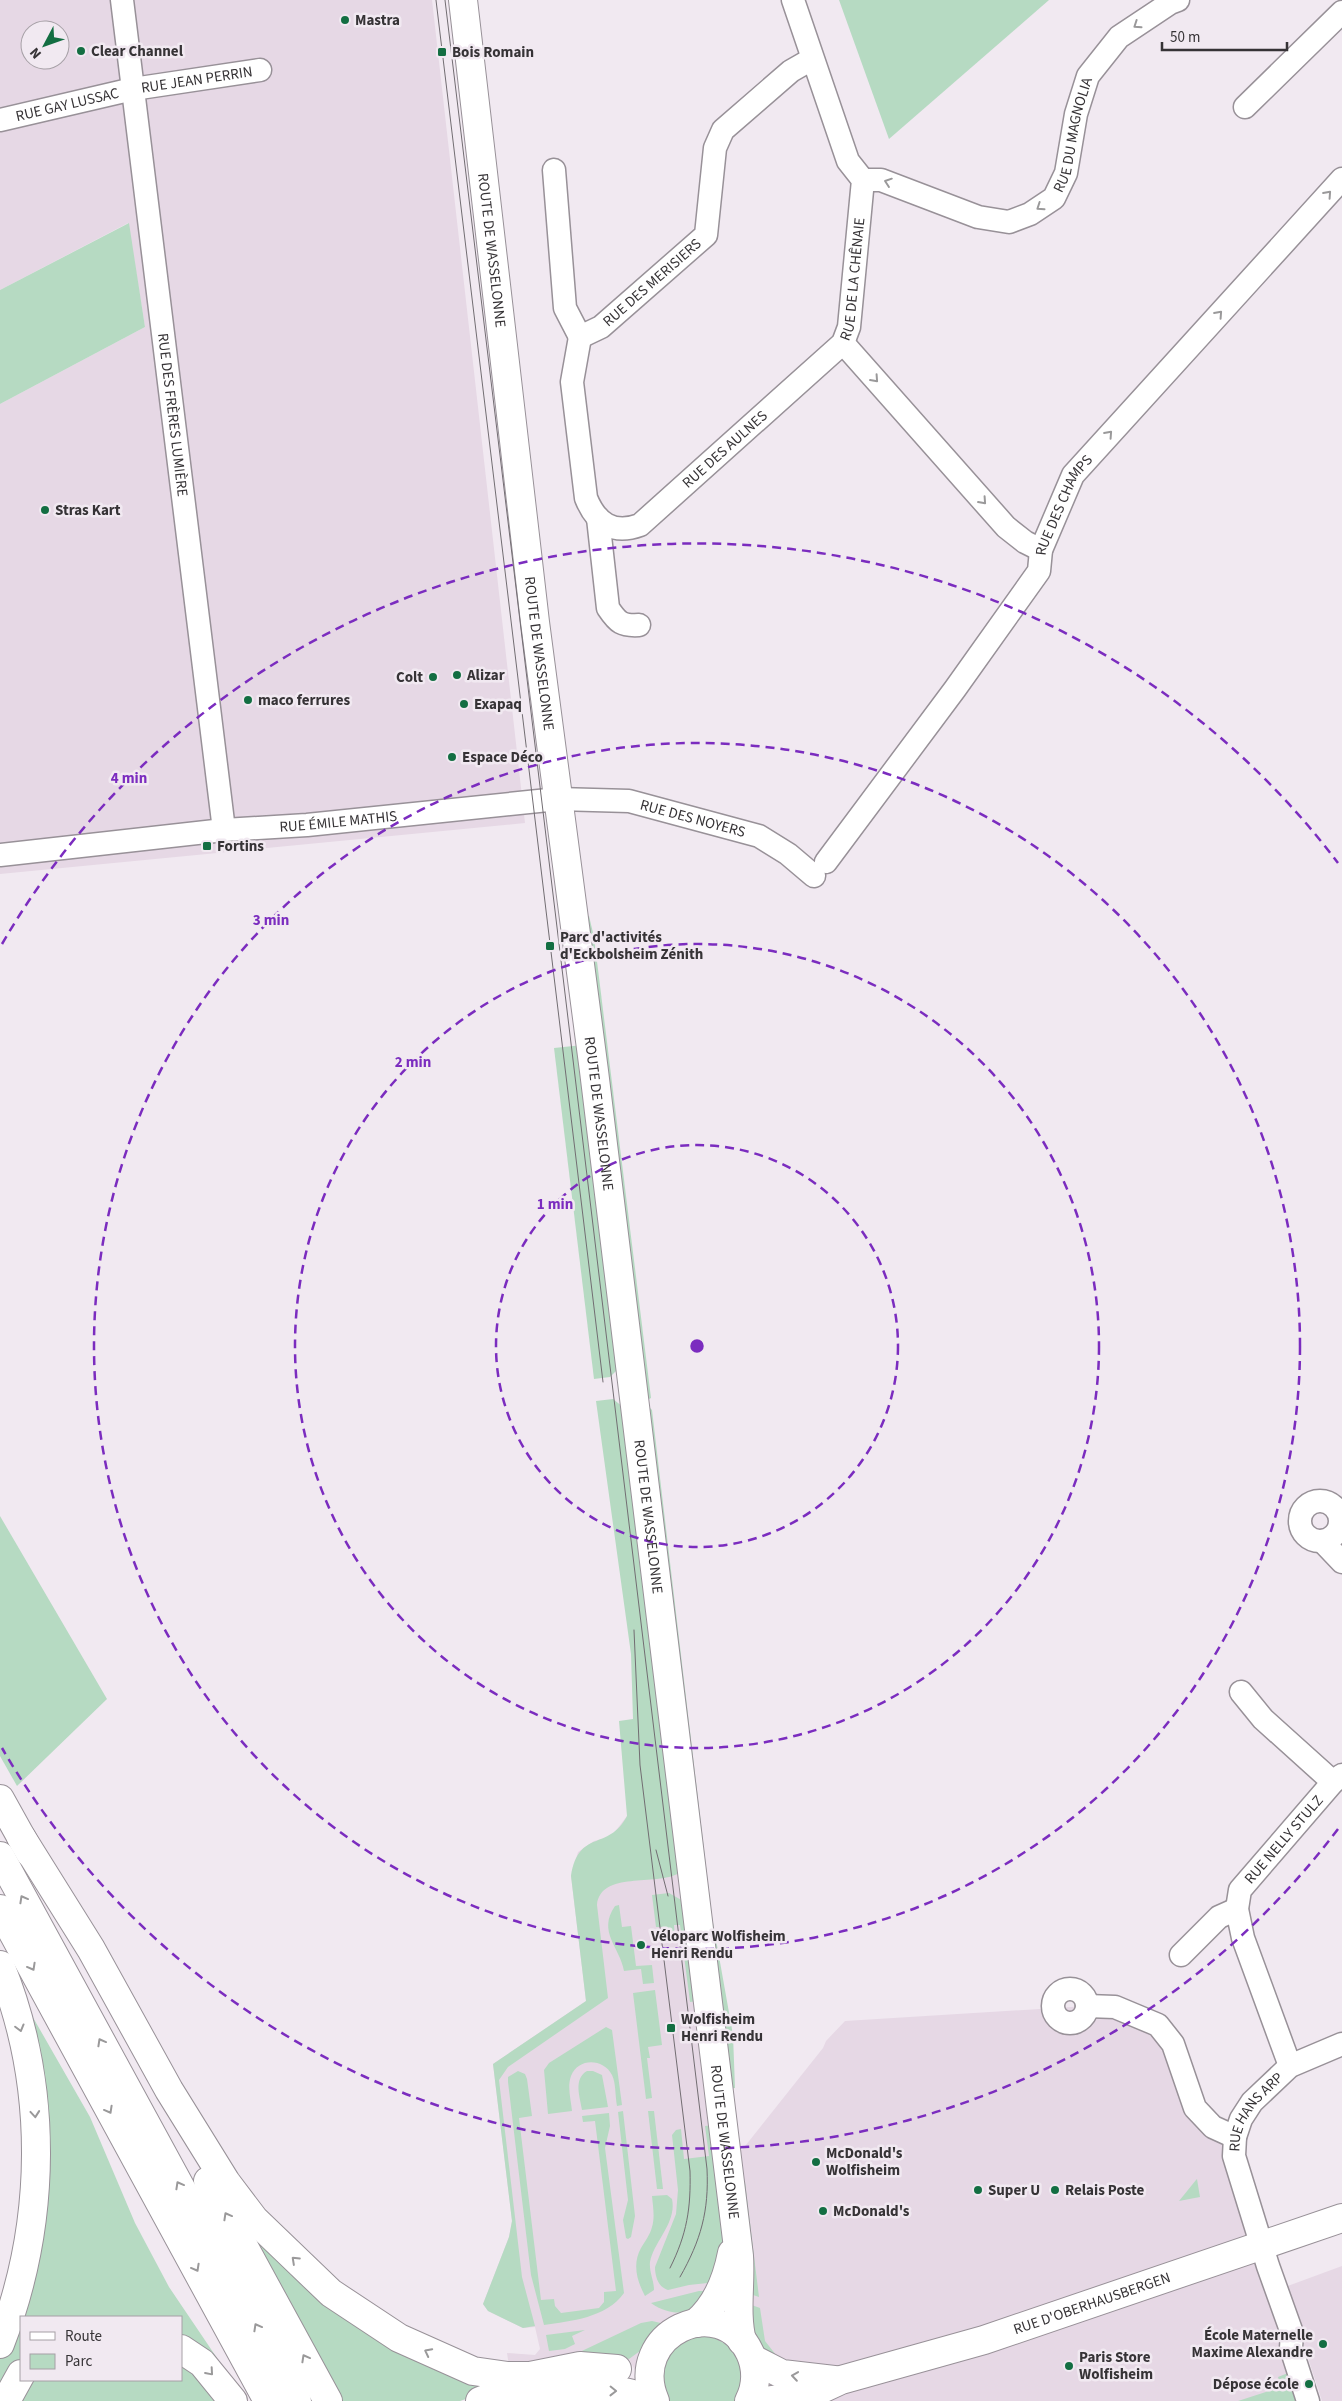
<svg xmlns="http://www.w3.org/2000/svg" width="1342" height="2401" viewBox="0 0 1342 2401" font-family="'Source Sans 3',sans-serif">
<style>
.built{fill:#e6d8e5;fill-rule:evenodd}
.green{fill:#b6dac2}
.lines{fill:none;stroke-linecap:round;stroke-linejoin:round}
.minor-casing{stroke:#989198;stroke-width:25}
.major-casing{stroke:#989198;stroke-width:30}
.highway-casing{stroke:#989198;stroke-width:30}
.minor{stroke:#fff;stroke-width:22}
.major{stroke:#fff;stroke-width:28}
.highway{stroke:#fff;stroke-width:28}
.tram{stroke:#726d72;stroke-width:1}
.oneway{stroke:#9a999a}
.ring{fill:none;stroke:#7b2cbf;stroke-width:2.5;stroke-dasharray:9 6}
.poi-dot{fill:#136e42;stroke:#f1e9f1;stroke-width:2}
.labels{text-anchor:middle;stroke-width:5;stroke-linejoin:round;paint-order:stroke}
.poi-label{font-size:15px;font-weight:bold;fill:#363336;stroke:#f1e9f1;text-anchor:start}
.street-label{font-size:15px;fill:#363336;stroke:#f1e9f1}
.centre{fill:#7b2cbf;stroke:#f1e9f1;stroke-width:2.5}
.ring-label{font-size:15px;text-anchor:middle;font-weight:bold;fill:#7b2cbf;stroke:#f1e9f1;stroke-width:5;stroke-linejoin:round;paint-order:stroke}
</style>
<rect width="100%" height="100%" fill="#f1e9f1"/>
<g class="built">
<path d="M 0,0 L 432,0 L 525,823 L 0,874 L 0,404 L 145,327 L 128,223 L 0,290 ZM 30,30 L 60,30 L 60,60 L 30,60 Z"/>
<path d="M 674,1809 L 738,2151 L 742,2150 L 823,2048 L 826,2041 L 845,2021 L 1087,2006 L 1158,2025 L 1220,2130 L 1306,2401 L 634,2401 L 638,2387 L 637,2374 L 629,2359 L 611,2355 L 509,2366 L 507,2353 L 535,2355 L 540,2349 L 535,2327 L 523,2328 L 488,2311 L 483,2304 L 509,2237 L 512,2221 L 493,2064 L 586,2001 L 571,1876 L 578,1852 L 594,1841 L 606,1838 L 614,1833 L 627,1816 Z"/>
<path d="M 1342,2266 L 1342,2401 L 1322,2401 L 1285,2287 Z"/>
</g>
<g class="green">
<path d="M 839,0 L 1049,0 L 889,139 Z"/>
<path d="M 129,223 L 145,327 L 0,404 L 0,290 Z"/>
<path d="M 585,916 L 589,916 L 594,937 L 651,1398 L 643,1402 Z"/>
<path d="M 583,1045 L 619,1368 L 610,1377 L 594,1379 L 554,1048 Z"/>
<path d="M 613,1399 L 623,1407 L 679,1873 C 656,1887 601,1870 597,1905 L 608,1998 L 508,2067 L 499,2080 L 522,2277 L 535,2326 L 523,2328 L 488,2311 L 483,2304 L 509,2237 L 512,2221 L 493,2064 L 586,2001 L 571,1876 C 579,1828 608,1852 627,1816 L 619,1721 L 633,1719 L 631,1654 L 596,1401 Z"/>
<path d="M 650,1408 L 652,1410 L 712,1917 L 733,2035 L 735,2088 L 726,2089 L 645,1409 Z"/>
<path d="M 0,1516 L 107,1699 L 17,1786 L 0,1756 Z"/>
<path d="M 669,1893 L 683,1901 L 698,2001 L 690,2002 L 680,1925 L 674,1925 L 675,1938 L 664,1939 L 662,1927 L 656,1927 L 652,1895 Z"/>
<path d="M 619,1905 L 622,1927 L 631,1926 L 636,1966 L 652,1965 L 654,1983 L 643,1984 L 641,1969 L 624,1971 C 620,1947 597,1932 615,1906 Z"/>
<path d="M 655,1990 L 662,2045 L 648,2047 L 650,2058 L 647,2058 L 652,2098 L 646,2099 L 633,1993 Z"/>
<path d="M 27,2007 L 90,2117 L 135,2223 L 169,2287 L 217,2358 L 213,2363 L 181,2338 L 181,2317 L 21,2317 L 21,2362 L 0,2394 L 0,2357 L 31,2269 Z"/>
<path d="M 606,2027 L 612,2030 L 622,2105 L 617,2106 C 615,2096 616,2083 612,2075 C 603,2058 578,2058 571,2076 C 567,2087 571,2100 572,2111 L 548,2114 L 544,2070 L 549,2063 Z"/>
<path d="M 518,2071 L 525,2074 L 527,2079 L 532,2116 L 519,2118 L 541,2300 L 554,2299 L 555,2306 L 561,2313 L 599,2308 L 604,2302 L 604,2292 L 616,2291 L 595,2121 L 583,2122 L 582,2116 L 609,2113 L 610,2126 L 605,2148 L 624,2293 C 606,2318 571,2321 544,2325 L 531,2275 L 508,2082 L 508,2077 Z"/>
<path d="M 587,2071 L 593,2071 L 602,2075 L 608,2107 L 582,2110 C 580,2097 573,2079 587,2071 Z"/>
<path d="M 623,2111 L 635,2216 L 631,2237 L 628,2239 L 626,2238 L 623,2220 L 628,2200 L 618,2112 Z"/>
<path d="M 648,2111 L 654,2111 L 663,2189 L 657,2189 Z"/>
<path d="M 714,2125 L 727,2230 L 717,2282 L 689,2285 L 668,2290 C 658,2287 655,2276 655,2267 L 676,2214 L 678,2190 L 672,2135 L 676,2130 L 681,2129 L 684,2159 L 709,2156 L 705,2126 Z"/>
<path d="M 1197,2179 L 1200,2197 L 1179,2201 L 1196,2180 Z"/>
<path d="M 745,2182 L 759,2297 L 747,2293 L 738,2183 Z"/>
<path d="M 667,2195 L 672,2199 C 677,2223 654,2241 650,2262 C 649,2272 654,2280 654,2290 L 645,2296 C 637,2281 632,2264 641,2248 C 645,2241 650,2235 652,2227 C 655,2217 653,2207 652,2196 Z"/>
<path d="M 246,2224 L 340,2315 L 531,2377 L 460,2401 L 343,2401 Z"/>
<path d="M 699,2291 L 710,2291 L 701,2309 C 682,2314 668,2315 651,2303 Z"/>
<path d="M 746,2303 L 760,2308 L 765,2341 L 780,2360 L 774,2364 L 750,2331 Z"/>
<path d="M 652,2321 L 665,2324 L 640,2351 L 629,2359 L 611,2355 L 567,2358 L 641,2323 Z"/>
<path d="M 585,2330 L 572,2336 L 575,2344 L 565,2349 L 549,2351 L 546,2335 Z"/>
<path d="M 705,2335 C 726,2341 744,2354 744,2378 C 744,2385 739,2395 736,2401 L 669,2401 C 656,2383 662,2351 683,2340 C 689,2337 699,2336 705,2335 Z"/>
<path d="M 181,2363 L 186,2365 L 218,2401 L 21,2401 L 34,2380 L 181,2380 Z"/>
<path d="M 1288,2373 L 1297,2401 L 1238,2401 L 1281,2387 L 1278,2377 Z"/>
</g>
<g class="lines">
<defs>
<g id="minor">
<path id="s1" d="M 122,0 L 224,830"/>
<path d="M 1245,107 L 1342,12"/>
<path id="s2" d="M 0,120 L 133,89 L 260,70"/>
<path id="s3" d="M 554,170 L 565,308 L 580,337 L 601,327 L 706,235 L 715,148 L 723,130 L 791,71 L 812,59"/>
<path id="s4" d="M 863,180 L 881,180 L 978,217 L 1009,222 L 1030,214 L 1054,198 L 1066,173 L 1076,114 L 1088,76 L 1119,37 L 1170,3 L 1178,0"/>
<path id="s5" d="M 580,337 L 572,382 L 586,498 C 596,523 613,535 640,525 L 843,343 L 849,327 L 863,180 L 848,161 L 793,0"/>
<path d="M 843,343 L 1006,527 L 1025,542 L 1041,550"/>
<path d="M 598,518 L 608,608 C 618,623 622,626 639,625"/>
<path id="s6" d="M 0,855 L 224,830 L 307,825 L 558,799 L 629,801 L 759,836 L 788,854 L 814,876"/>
<path id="s7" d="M 826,862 L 955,689 L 1039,571 L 1041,550 L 1073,475 L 1342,179"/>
<circle cx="1320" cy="1521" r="20"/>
<path d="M 1322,1541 L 1342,1562"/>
<path d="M 1241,1692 L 1263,1719 L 1333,1782"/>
<path d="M 1181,1955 L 1219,1917 L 1237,1909"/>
<circle cx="1070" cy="2006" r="17"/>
<path d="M 1087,2006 L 1115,2007 L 1158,2025 L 1173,2044 L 1195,2108 L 1213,2127 L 1235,2137"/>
<path id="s8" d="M 1290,2066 L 1243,1938 L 1237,1909 L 1240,1890 L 1333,1782 L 1342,1775"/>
<path id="s9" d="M 1308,2401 L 1291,2348 L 1292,2333 L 1268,2266 L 1234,2156 L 1235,2137 L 1241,2119 L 1252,2102 L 1290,2066 L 1342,2044"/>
</g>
<g id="major">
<path id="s10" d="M 463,0 L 535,622 L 594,1071 L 739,2256 C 741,2284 735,2313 742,2341"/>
<path d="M 696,2323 C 717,2305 727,2279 732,2253"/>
<path d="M 753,2359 L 782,2374 L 834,2380"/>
<path d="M 480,2401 L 506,2391 L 547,2381"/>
<path d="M 530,2401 C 555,2393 597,2388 623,2392 C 633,2393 643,2398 653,2401"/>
<path d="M 655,2401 C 626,2333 721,2290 750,2353 C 757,2368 757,2386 749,2401"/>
<path id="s11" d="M 765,2401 L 811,2394 L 841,2380 L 984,2340 L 1342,2218"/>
</g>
<g id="highway">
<path d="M 0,1799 L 30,1853"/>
<path d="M 21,1837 L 91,1949 L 169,2090 L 226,2182 L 254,2219 L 331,2293 L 399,2338 L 473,2371 L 508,2376 L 530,2376 L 580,2366 L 617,2369"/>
<path d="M 0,1856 L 297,2401"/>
<path d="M 0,1909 L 268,2401"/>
<path d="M 0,1965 C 49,2086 47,2223 0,2344"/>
<path d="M 208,2181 L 328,2401"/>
<path d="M 181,2349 L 202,2363 L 233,2401"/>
<path d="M 536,2399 L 547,2401"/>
<path d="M 6,2401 L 21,2374"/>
</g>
</defs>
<use href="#minor" class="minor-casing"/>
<use href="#major" class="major-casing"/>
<use href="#highway" class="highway-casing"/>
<use href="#minor" class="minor"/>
<use href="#major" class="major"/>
<use href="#highway" class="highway"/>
<g class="tram">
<path d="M 436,0 L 603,1382"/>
<path d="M 445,0 L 707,2169 C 709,2211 701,2240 680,2277"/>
<path d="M 634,1630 L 640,1765 L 690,2171 C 691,2208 687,2234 670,2268"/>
<path d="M 656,1850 L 668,1896"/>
</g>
</g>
<defs><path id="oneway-chevron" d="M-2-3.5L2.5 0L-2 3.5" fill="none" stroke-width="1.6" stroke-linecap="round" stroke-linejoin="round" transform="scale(1.25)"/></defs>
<g class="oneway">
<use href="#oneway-chevron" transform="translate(1137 25) rotate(146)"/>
<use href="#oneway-chevron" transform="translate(888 182) rotate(-161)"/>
<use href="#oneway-chevron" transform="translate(1328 194) rotate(-48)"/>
<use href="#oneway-chevron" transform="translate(1040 207) rotate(146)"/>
<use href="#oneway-chevron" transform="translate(1219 314) rotate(-48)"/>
<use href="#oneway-chevron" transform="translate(875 379) rotate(48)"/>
<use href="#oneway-chevron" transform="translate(1109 434) rotate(-48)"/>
<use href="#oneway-chevron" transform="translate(983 501) rotate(48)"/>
<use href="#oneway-chevron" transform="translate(23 1899) rotate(-119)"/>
<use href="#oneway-chevron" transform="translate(32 1967) rotate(61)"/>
<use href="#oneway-chevron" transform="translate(20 2028) rotate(75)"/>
<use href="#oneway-chevron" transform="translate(101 2042) rotate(-119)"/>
<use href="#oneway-chevron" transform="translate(109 2110) rotate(61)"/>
<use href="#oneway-chevron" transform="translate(35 2114) rotate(85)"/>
<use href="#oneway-chevron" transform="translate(179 2185) rotate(-119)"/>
<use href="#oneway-chevron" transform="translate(227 2216) rotate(-119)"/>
<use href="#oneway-chevron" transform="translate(295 2260) rotate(-137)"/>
<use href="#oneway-chevron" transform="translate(196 2268) rotate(61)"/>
<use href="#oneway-chevron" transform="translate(257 2327) rotate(-119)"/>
<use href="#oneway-chevron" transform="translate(428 2352) rotate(-153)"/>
<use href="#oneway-chevron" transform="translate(305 2358) rotate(-119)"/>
<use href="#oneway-chevron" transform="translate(210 2372) rotate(49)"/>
<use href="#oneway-chevron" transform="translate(795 2376) rotate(-172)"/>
<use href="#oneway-chevron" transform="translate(613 2391) rotate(1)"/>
</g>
<g class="ring">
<circle cx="697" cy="1346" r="201"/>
<circle cx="697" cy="1346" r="402"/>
<circle cx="697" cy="1346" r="603"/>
<path d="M1338 1829A803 803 0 0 1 2 1748M2 944A803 803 0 0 1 1338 863"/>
</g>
<g class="poi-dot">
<circle cx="345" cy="20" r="5"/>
<circle cx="81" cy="51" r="5"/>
<rect x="437" y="47" width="10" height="10" rx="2.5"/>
<circle cx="45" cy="510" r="5"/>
<circle cx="457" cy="675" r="5"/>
<circle cx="433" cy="677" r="5"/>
<circle cx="248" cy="700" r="5"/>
<circle cx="464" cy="704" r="5"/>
<circle cx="452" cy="757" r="5"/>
<rect x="202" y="841" width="10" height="10" rx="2.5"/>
<rect x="545" y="941" width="10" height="10" rx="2.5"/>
<circle cx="641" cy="1945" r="5"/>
<rect x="666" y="2023" width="10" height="10" rx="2.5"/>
<circle cx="816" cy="2162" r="5"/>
<circle cx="978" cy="2190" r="5"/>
<circle cx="1055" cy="2190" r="5"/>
<circle cx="823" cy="2211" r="5"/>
<circle cx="1323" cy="2344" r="5"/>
<circle cx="1069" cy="2366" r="5"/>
<circle cx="1309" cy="2384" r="5"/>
</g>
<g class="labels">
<g class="poi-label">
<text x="355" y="25">Mastra</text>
<text x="91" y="56">Clear Channel</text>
<text x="452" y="57">Bois Romain</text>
<text x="55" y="515">Stras Kart</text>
<text x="467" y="680">Alizar</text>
<text x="423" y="682" text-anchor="end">Colt</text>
<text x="258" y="705">maco ferrures</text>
<text x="474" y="709">Exapaq</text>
<text x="462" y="762">Espace Déco</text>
<text x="217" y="851">Fortins</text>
<text x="560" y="942">Parc d'activités<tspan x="560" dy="17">d'Eckbolsheim Zénith</tspan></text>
<text x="651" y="1941">Véloparc Wolfisheim<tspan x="651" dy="17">Henri Rendu</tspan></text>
<text x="681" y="2024">Wolfisheim<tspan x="681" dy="17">Henri Rendu</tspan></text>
<text x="826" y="2158">McDonald's<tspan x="826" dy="17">Wolfisheim</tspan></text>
<text x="988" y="2195">Super U</text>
<text x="1065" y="2195">Relais Poste</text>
<text x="833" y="2216">McDonald's</text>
<text x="1313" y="2340" text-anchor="end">École Maternelle<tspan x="1313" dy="17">Maxime Alexandre</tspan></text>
<text x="1079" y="2362">Paris Store<tspan x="1079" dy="17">Wolfisheim</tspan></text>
<text x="1299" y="2389" text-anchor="end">Dépose école</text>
</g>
<g class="street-label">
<text dy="5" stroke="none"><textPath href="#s2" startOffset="201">RUE JEAN PERRIN</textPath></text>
<text dy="5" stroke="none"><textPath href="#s2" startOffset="69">RUE GAY LUSSAC</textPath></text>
<text dy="5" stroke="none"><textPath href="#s4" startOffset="271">RUE DU MAGNOLIA</textPath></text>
<text dy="5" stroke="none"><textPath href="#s10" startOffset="252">ROUTE DE WASSELONNE</textPath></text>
<text dy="5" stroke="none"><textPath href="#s5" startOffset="569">RUE DE LA CHÊNAIE</textPath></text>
<text dy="5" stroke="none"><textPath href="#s3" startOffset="262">RUE DES MERISIERS</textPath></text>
<text dy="5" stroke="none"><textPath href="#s1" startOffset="418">RUE DES FRÈRES LUMIÈRE</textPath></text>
<text dy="5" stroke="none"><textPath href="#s5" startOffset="345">RUE DES AULNES</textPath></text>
<text dy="5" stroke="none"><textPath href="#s7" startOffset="432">RUE DES CHAMPS</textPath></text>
<text dy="5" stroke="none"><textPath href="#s10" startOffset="658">ROUTE DE WASSELONNE</textPath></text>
<text dy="5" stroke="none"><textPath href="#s6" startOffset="698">RUE DES NOYERS</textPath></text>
<text dy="5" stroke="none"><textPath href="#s6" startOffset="340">RUE ÉMILE MATHIS</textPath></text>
<text dy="5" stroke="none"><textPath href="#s10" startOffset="1122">ROUTE DE WASSELONNE</textPath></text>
<text dy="5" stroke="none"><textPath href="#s10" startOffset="1528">ROUTE DE WASSELONNE</textPath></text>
<text dy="5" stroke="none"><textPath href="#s8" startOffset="252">RUE NELLY STULZ</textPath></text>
<text dy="5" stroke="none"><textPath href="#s9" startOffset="308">RUE HANS ARP</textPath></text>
<text dy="5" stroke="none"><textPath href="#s10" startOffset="2158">ROUTE DE WASSELONNE</textPath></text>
<text dy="5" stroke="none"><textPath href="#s11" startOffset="342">RUE D'OBERHAUSBERGEN</textPath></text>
</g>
</g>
<circle cx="697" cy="1346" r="8" class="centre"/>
<g class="ring-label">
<text x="129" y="783">4 min</text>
<text x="271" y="925">3 min</text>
<text x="413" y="1067">2 min</text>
<text x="555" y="1209">1 min</text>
</g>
<rect x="20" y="2316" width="162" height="65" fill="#f1e9f1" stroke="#a6a0a6"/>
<rect x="30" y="2332" width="25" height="8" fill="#ffffff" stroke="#a6a0a6"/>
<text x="65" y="2341" font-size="15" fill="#363336">Route</text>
<rect x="30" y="2354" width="25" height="15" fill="#b6dac2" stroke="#a6a0a6"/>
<text x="65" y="2366" font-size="15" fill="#363336">Parc</text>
<g transform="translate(45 45) rotate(229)"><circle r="24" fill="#f1e9f1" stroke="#a6a0a6"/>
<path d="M0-4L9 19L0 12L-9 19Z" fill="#136e42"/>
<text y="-8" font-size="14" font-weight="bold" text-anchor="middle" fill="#363336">N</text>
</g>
<path d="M1162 42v8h125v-8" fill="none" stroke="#363336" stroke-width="2.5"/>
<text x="1170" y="42" font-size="15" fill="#363336" stroke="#f1e9f1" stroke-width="4" paint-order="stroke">50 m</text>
</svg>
